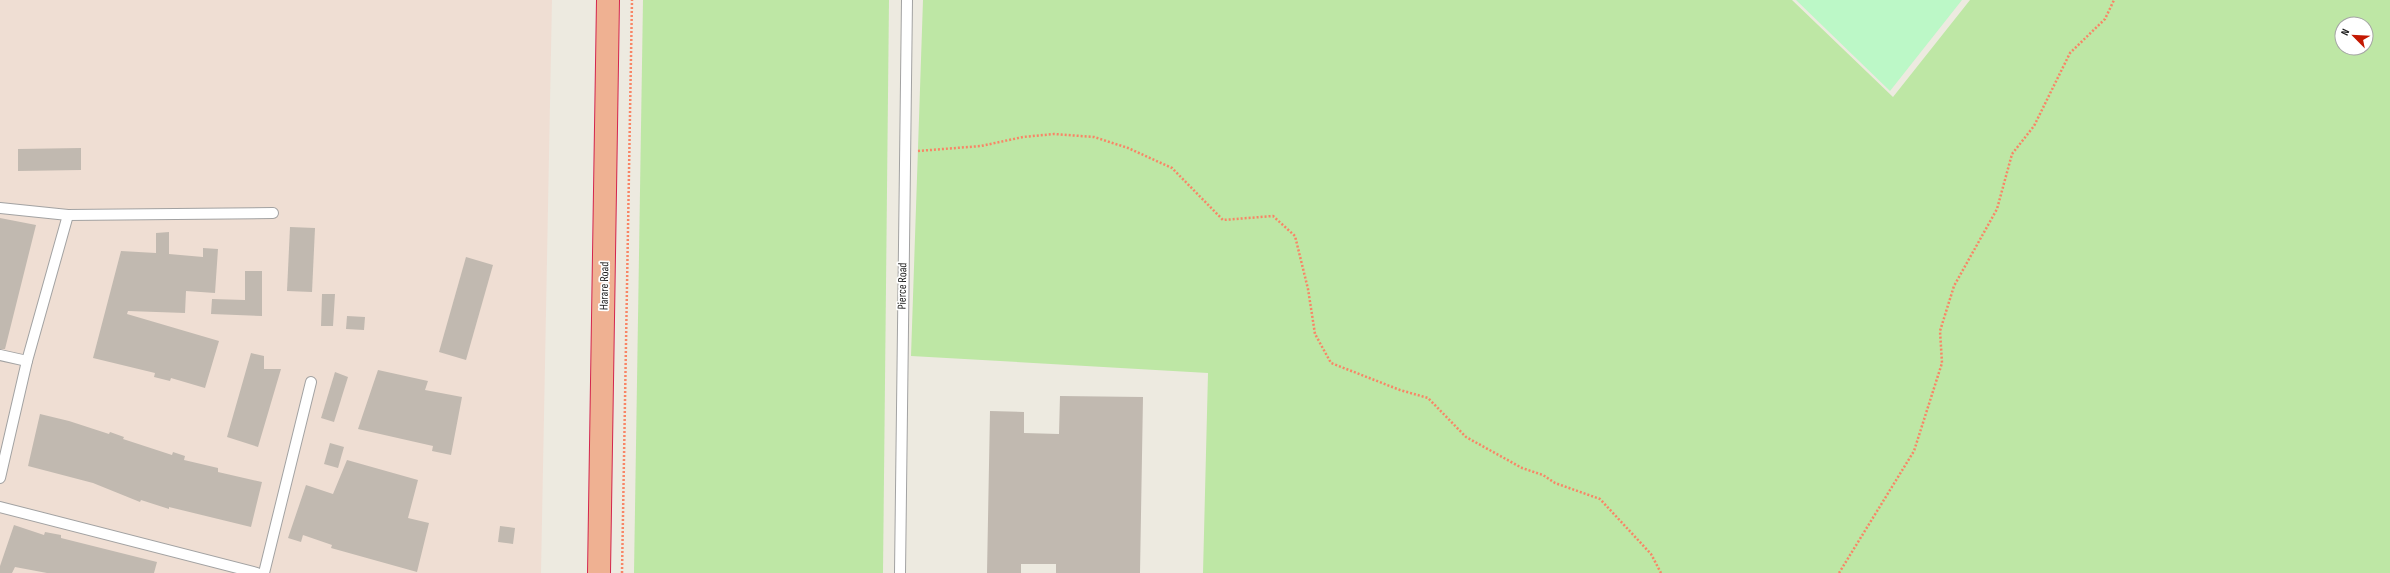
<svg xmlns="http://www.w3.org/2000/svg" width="2390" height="573" viewBox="0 0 2390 573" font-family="'Sofia Sans Condensed',sans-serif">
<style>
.military{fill:#efded3}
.grass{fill:#bee7a5;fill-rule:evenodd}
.park{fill:#bcf8c7}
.building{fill:#c1b9b0}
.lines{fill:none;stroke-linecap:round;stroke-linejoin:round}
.service-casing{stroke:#a2a2a2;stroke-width:12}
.trunk-casing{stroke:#d3254d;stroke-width:24}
.path{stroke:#f88566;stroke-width:2.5;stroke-dasharray:2 2;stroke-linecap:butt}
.service{stroke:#fff;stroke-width:10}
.trunk{stroke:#efb192;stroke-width:22}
.labels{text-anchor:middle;stroke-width:3.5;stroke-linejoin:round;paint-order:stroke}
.street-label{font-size:12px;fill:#1b1b1b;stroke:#fff}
</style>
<rect width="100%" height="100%" fill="#edeae0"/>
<path class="military" d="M 0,0 L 552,0 L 541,573 L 0,573 Z"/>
<g class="grass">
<path d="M 643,0 L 889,0 L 883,573 L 634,573 Z"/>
<path d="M 923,0 L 1792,0 L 1893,97 L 1970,0 L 2390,0 L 2390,573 L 1203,573 L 1208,373 L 911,356 ZM 2342,24 L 2366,24 L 2366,48 L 2342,48 Z"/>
</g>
<path class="park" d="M 1796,0 L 1962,0 L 1890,91 Z"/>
<g class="building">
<path d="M 81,148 L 81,170 L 18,171 L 18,149 Z"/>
<path d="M 0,218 L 36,225 L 5,349 L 0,349 Z"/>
<path d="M 290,227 L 315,228 L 312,292 L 287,291 Z"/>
<path d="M 169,232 L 169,254 L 203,257 L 203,248 L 218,249 L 215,293 L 186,291 L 185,313 L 128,311 L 127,314 L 219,341 L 205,388 L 171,378 L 170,381 L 154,377 L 155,373 L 93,358 L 121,251 L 156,253 L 156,233 Z"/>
<path d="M 466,257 L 493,265 L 466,360 L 439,352 Z"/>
<path d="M 245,271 L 262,271 L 262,316 L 211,314 L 212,299 L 245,300 Z"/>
<path d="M 322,294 L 335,294 L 333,326 L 321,326 Z"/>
<path d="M 347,316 L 365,317 L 364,330 L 346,329 Z"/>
<path d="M 251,353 L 264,356 L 264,369 L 281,369 L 258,447 L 227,437 Z"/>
<path d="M 378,370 L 428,381 L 425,390 L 462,397 L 451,455 L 432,451 L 433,446 L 358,429 Z"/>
<path d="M 335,372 L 348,377 L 334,422 L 321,418 Z"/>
<path d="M 1060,396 L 1143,397 L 1140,573 L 1056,573 L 1056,564 L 1021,564 L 1021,573 L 987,573 L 990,411 L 1024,412 L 1024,433 L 1059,434 Z"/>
<path d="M 40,414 L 69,421 L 109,434 L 110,432 L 124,437 L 123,439 L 172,455 L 173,452 L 185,456 L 184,460 L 218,468 L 218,472 L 262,482 L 251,527 L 169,507 L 169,509 L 141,500 L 140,502 L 93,483 L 28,466 Z"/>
<path d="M 330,443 L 344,447 L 338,468 L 324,464 Z"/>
<path d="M 347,460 L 418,480 L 408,518 L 429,523 L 417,572 L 331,548 L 332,545 L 303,535 L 301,542 L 288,538 L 306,485 L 333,494 Z"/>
<path d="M 14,525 L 44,535 L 45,532 L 61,535 L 61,538 L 157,562 L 154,573 L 47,573 L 15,567 L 12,573 L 0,573 L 0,566 Z"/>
<path d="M 500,526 L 515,528 L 513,544 L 498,542 Z"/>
</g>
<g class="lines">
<defs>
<g id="service">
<path d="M 0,208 L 68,215 L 273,213"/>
<path d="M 0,355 L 27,361"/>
<path d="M 0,478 L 27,361 L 68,215"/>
<path d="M 0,507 L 257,573"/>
<path d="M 264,573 L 311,382"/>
<path d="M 900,573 L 907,0"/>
</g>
<path id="trunk" d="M 599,573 L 608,0"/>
</defs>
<use href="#service" class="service-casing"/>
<use href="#trunk" class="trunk-casing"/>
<g class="path">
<path d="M 918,151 L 981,146 L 1023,137 L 1054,134 L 1094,137 L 1128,148 L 1172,168 L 1223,220 L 1273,216 L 1295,236 L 1308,289 L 1315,334 L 1331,363 L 1400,390 L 1428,398 L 1466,437 L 1522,468 L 1543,475 L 1555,483 L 1600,499 L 1651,554 L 1661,573"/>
<path d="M 622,573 L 632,0"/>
<path d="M 1839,573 L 1914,451 L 1942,363 L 1940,331 L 1954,286 L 1997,209 L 2012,154 L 2034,126 L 2070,53 L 2105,19 L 2114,0"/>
</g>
<use href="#service" class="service"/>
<use href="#trunk" class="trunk"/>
</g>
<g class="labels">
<g class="street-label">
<text transform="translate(604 286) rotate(-89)" y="4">Harare Road</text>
<text transform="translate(902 286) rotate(-89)" y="4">Pierce Road</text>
</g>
</g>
<g transform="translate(2354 36) rotate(294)"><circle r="19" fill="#ffffff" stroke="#a4a4a4"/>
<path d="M0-3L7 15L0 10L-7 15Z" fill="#c41802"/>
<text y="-6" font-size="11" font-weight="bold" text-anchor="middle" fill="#1b1b1b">N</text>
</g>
</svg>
